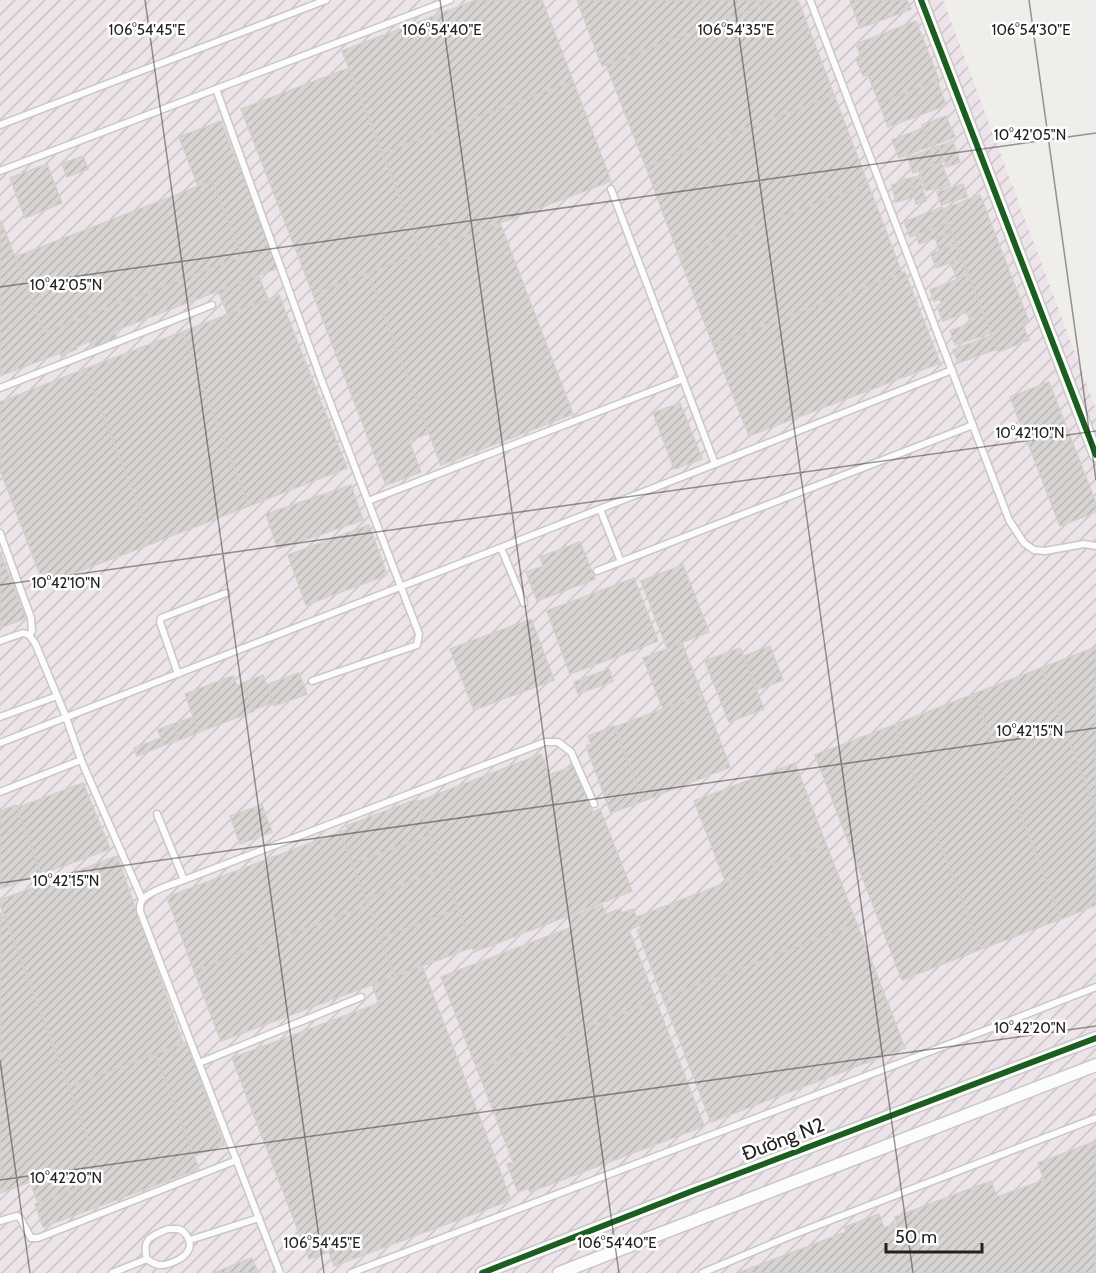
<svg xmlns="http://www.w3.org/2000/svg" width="1096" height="1273" viewBox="0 0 1096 1273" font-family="Cabin,sans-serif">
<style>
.industrial{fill:url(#industrial-furrows)}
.building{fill:url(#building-hatch);stroke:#d3d0cc;stroke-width:1.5}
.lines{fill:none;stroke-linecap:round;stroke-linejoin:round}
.service-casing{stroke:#c9c8c7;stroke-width:9}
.minor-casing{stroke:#c9c8c7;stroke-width:15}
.service{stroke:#fdfcfc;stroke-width:6}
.minor{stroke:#fdfcfc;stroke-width:12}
.cycleway-casing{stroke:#fff;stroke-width:10}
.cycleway{stroke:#1b5e20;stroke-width:6}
.ticks{fill:none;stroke:#222;stroke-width:1.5;stroke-opacity:0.45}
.labels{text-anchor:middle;stroke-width:5;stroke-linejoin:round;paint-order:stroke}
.street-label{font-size:20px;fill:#222;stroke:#fff}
.ticks-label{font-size:15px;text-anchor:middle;fill:#222;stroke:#fff;stroke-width:5;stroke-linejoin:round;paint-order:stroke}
</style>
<defs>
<pattern id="industrial-furrows" width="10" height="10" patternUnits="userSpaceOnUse" patternTransform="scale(1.5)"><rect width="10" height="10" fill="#ede4e9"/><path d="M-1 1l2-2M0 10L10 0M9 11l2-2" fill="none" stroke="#cbc3c8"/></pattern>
<pattern id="building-hatch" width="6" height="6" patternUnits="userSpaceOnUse" patternTransform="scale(1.5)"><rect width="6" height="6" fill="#d7d4d2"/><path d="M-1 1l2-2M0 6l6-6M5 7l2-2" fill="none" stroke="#b8b6b4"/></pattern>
</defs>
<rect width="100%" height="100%" fill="#f0eeeb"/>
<path class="industrial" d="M 0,0 L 943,0 L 1096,409 L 1096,1273 L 0,1273 Z"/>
<g class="building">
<path d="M 476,0 L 542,0 L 573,81 L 383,153 L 342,51 Z"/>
<path d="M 577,0 L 776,0 L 602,66 Z"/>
<path d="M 776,0 L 798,0 L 834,95 L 646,167 L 606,65 Z"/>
<path d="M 850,0 L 907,0 L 911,9 L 860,28 Z"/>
<path d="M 916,21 L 939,80 L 879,103 L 868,75 L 863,76 L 856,59 L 861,57 L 856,44 Z"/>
<path d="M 349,68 L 421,253 L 313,294 L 241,109 Z"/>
<path d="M 573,81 L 611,181 L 421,253 L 383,153 Z"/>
<path d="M 937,81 L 946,105 L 888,127 L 879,103 Z"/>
<path d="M 834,95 L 868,184 L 679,256 L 646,167 Z"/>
<path d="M 946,116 L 955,137 L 931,146 L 922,125 Z"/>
<path d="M 221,121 L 239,169 L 243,167 L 271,243 L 268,244 L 278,268 L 114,331 L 117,338 L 92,348 L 90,341 L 76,347 L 77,349 L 61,356 L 60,353 L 0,376 L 0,222 L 1,221 L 44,332 L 242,256 L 212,181 L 198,186 L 179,137 Z"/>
<path d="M 923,128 L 931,146 L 899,158 L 892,140 Z"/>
<path d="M 953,141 L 960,162 L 947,167 L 939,146 Z"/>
<path d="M 939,146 L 944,161 L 913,173 L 908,158 Z"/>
<path d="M 83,156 L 88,169 L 67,177 L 62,164 Z"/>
<path d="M 941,162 L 950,185 L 939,190 L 938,187 L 926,191 L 919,171 Z"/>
<path d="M 47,164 L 62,203 L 25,218 L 10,178 Z"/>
<path d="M 919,176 L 926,201 L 916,204 L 910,178 Z"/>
<path d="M 910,178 L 914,197 L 896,202 L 892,185 L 899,183 L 898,181 Z"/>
<path d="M 212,181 L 242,256 L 44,332 L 15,257 Z"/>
<path d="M 868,184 L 902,273 L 713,345 L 679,256 Z"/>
<path d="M 963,184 L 967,197 L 941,205 L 937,192 Z"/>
<path d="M 980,195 L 1029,322 L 1023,325 L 1029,340 L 998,352 L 943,209 Z"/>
<path d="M 942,207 L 948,223 L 910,237 L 904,222 Z"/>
<path d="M 500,223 L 573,414 L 441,465 L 368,273 Z"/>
<path d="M 948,223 L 952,232 L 919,244 L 916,235 Z"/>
<path d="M 952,232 L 956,244 L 940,251 L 935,238 Z"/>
<path d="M 956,244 L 962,258 L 936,268 L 931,254 Z"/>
<path d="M 962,258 L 968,275 L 957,279 L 950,262 Z"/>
<path d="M 905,272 L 940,363 L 749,436 L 713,345 Z"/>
<path d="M 368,273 L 429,433 L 409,441 L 421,472 L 386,485 L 313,294 Z"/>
<path d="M 258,275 L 268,299 L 228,315 L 218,291 Z"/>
<path d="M 968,275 L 983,312 L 969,318 L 967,312 L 943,321 L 937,306 L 941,304 L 940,299 L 934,301 L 930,290 Z"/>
<path d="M 279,295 L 347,468 L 249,506 L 182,332 Z"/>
<path d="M 983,312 L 991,333 L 955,345 L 950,331 L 971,323 L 969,318 Z"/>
<path d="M 182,332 L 249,506 L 153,543 L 85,369 Z"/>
<path d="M 992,335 L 997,349 L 958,363 L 953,350 Z"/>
<path d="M 85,369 L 153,543 L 44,585 L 0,470 L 0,402 Z"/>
<path d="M 1049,382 L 1096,503 L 1096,512 L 1060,526 L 1010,397 Z"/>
<path d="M 680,403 L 702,459 L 674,469 L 653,413 Z"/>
<path d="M 351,485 L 363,520 L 278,549 L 266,514 Z"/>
<path d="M 369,525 L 387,575 L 306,605 L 288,555 Z"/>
<path d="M 580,542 L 595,579 L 537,601 L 526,572 L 543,566 L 540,557 Z"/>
<path d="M 0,552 L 26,618 L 0,628 Z"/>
<path d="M 683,565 L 709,632 L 667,648 L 641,581 Z"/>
<path d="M 634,578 L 658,641 L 570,674 L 547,611 Z"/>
<path d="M 531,619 L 554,680 L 474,710 L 450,649 Z"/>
<path d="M 682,643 L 702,694 L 663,709 L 643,658 Z"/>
<path d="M 770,646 L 783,680 L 757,690 L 744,656 Z"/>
<path d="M 1096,647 L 1096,810 L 1041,668 Z"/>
<path d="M 740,648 L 764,709 L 729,722 L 705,661 Z"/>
<path d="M 1041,668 L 1096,810 L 1096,905 L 1061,919 L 974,694 Z"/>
<path d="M 609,669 L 613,681 L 578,694 L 574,682 Z"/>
<path d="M 299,673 L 307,694 L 274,706 L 266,685 Z"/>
<path d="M 263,675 L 273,702 L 253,710 L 243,683 Z"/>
<path d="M 233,676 L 237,686 L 243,683 L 254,711 L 199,732 L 185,694 Z"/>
<path d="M 702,694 L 730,767 L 643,801 L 615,727 Z"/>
<path d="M 974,694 L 1061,919 L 981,949 L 894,725 Z"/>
<path d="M 193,717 L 199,732 L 179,740 L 173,724 Z"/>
<path d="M 173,724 L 179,740 L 164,745 L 158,730 Z"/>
<path d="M 894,725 L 981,949 L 902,980 L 815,755 Z"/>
<path d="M 614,726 L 643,801 L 611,813 L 586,746 L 591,744 L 588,736 Z"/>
<path d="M 161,738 L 164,745 L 137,756 L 134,748 Z"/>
<path d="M 541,754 L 549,775 L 575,765 L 593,812 L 600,809 L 632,891 L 474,952 L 417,802 Z"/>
<path d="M 795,763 L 826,844 L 726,883 L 694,801 Z"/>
<path d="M 83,783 L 110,849 L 41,874 L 17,808 Z"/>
<path d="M 417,799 L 430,835 L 352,864 L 340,832 L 348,829 L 346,826 Z"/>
<path d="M 16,805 L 41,874 L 0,889 L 0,811 Z"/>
<path d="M 262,805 L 272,832 L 240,844 L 230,816 Z"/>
<path d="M 340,832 L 368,905 L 194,971 L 167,897 Z"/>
<path d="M 430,835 L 443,869 L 370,897 L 371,900 L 367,902 L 352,864 Z"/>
<path d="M 826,844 L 857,924 L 663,998 L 637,930 L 641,929 L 637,917 Z"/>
<path d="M 117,856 L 183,1043 L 69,1087 L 0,904 L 0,900 Z"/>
<path d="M 443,869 L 458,909 L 380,938 L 367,902 L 371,900 L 370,897 Z"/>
<path d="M 368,905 L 395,976 L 221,1041 L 194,971 Z"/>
<path d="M 602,905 L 606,914 L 620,909 L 622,913 L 633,909 L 640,925 L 629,930 L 656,1001 L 477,1069 L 441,977 L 572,927 L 568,918 Z"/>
<path d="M 458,909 L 473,947 L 395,976 L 380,938 Z"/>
<path d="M 4,915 L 103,1178 L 38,1203 L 30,1182 L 0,1193 L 0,917 Z"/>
<path d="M 857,924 L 905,1048 L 711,1122 L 663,998 Z"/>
<path d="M 422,966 L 511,1200 L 334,1266 L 329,1252 L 309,1259 L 232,1058 L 379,1003 L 372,985 Z"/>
<path d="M 656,1001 L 704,1126 L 530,1192 L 528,1188 L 518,1192 L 507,1164 L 513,1162 L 477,1069 Z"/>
<path d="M 187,1042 L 224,1145 L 194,1156 L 155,1054 Z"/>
<path d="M 155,1054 L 199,1169 L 43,1227 L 35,1204 L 103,1178 L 69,1087 Z"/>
<path d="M 1096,1141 L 1096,1273 L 738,1273 L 846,1232 L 845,1227 L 879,1214 L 884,1228 L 897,1223 L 895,1217 L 991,1181 L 997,1197 L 1044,1180 L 1038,1163 Z"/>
<path d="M 252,1258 L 258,1273 L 213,1273 Z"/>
</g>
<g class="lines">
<defs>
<g id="service">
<path d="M 810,0 L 1009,520 L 1024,543 L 1034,550 L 1045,551 L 1084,544 L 1096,546"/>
<path d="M 216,89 L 321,379 L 419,634 L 417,645 L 312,681"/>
<path d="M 0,125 L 326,0"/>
<path d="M 0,171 L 450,0"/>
<path d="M 611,189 L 715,464"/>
<path d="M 0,388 L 212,305"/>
<path d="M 368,501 L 683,379"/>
<path d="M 600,509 L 621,562"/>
<path d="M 0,533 L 31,618 L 32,631 L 29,635"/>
<path d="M 501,548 L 524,603"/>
<path d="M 597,571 L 973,425"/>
<path d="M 0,641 L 23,633 L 29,635 L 35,643 L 66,717 L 81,760 L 142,899"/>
<path d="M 178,674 L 160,622 L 161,618 L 226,593"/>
<path d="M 0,717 L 57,696"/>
<path d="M 0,743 L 715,464 L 952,370"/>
<path d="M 0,792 L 81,760"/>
<path d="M 157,814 L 184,880"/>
<path d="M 199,1063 L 361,997"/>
<path d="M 0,1221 L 17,1216 L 20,1218 L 31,1238 L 38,1238 L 237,1160"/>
<path d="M 168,1229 C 169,1229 177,1229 178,1229 C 186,1231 193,1243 188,1251 C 184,1259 167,1266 159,1265 C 154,1264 151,1262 147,1259 C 141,1238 152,1236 168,1229 Z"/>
<path d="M 190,1240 L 259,1218"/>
<path d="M 112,1273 L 147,1259"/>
<path d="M 280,1273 L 140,911 C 140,906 140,902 144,898 C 152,890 173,884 184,880 L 545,742 L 558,742 L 571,752 L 594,804"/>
<path d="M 351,1273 L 981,1032 L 1096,987"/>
<path d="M 702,1273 L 795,1234 L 1096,1118"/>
</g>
<g id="minor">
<path d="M 921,0 L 1096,455"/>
<path d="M 482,1273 L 695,1190 L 1096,1038"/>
<path d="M 559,1273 L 1096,1065"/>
</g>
</defs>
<use href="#service" class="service-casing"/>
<use href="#minor" class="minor-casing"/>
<use href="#service" class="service"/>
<use href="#minor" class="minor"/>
<defs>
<g id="cycleway">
<path d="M 921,0 L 1096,455"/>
<path d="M 482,1273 L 695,1190 L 1096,1038"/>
</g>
</defs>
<use href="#cycleway" class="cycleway-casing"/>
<use href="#cycleway" class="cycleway"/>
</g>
<path class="ticks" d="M 145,0 L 324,1273M 440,0 L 619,1273M 734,0 L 913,1273M 1029,0 L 1096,480M 0,287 L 1096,133M 0,585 L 1096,431M 0,883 L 1096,728M 0,1060 L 30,1273M 0,1180 L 1096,1026"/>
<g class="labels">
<g class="street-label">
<text transform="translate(783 1139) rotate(-21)" y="7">Đường N2</text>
</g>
</g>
<g class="ticks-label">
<text x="147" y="35">106°54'45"E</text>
<text x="442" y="35">106°54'40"E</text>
<text x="736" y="35">106°54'35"E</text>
<text x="1031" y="35">106°54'30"E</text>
<text x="1030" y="140">10°42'05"N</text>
<text x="66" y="290">10°42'05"N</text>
<text x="1030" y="438">10°42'10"N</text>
<text x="66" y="588">10°42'10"N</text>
<text x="1030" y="736">10°42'15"N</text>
<text x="66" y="886">10°42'15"N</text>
<text x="1030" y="1033">10°42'20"N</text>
<text x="66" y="1183">10°42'20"N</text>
<text x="322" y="1248">106°54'45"E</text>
<text x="617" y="1248">106°54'40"E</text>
</g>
<path d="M886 1243v9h96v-9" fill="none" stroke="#222222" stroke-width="3"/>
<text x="895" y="1243" font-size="18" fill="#222222" stroke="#ffffff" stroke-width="4.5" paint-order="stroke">50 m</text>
</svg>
